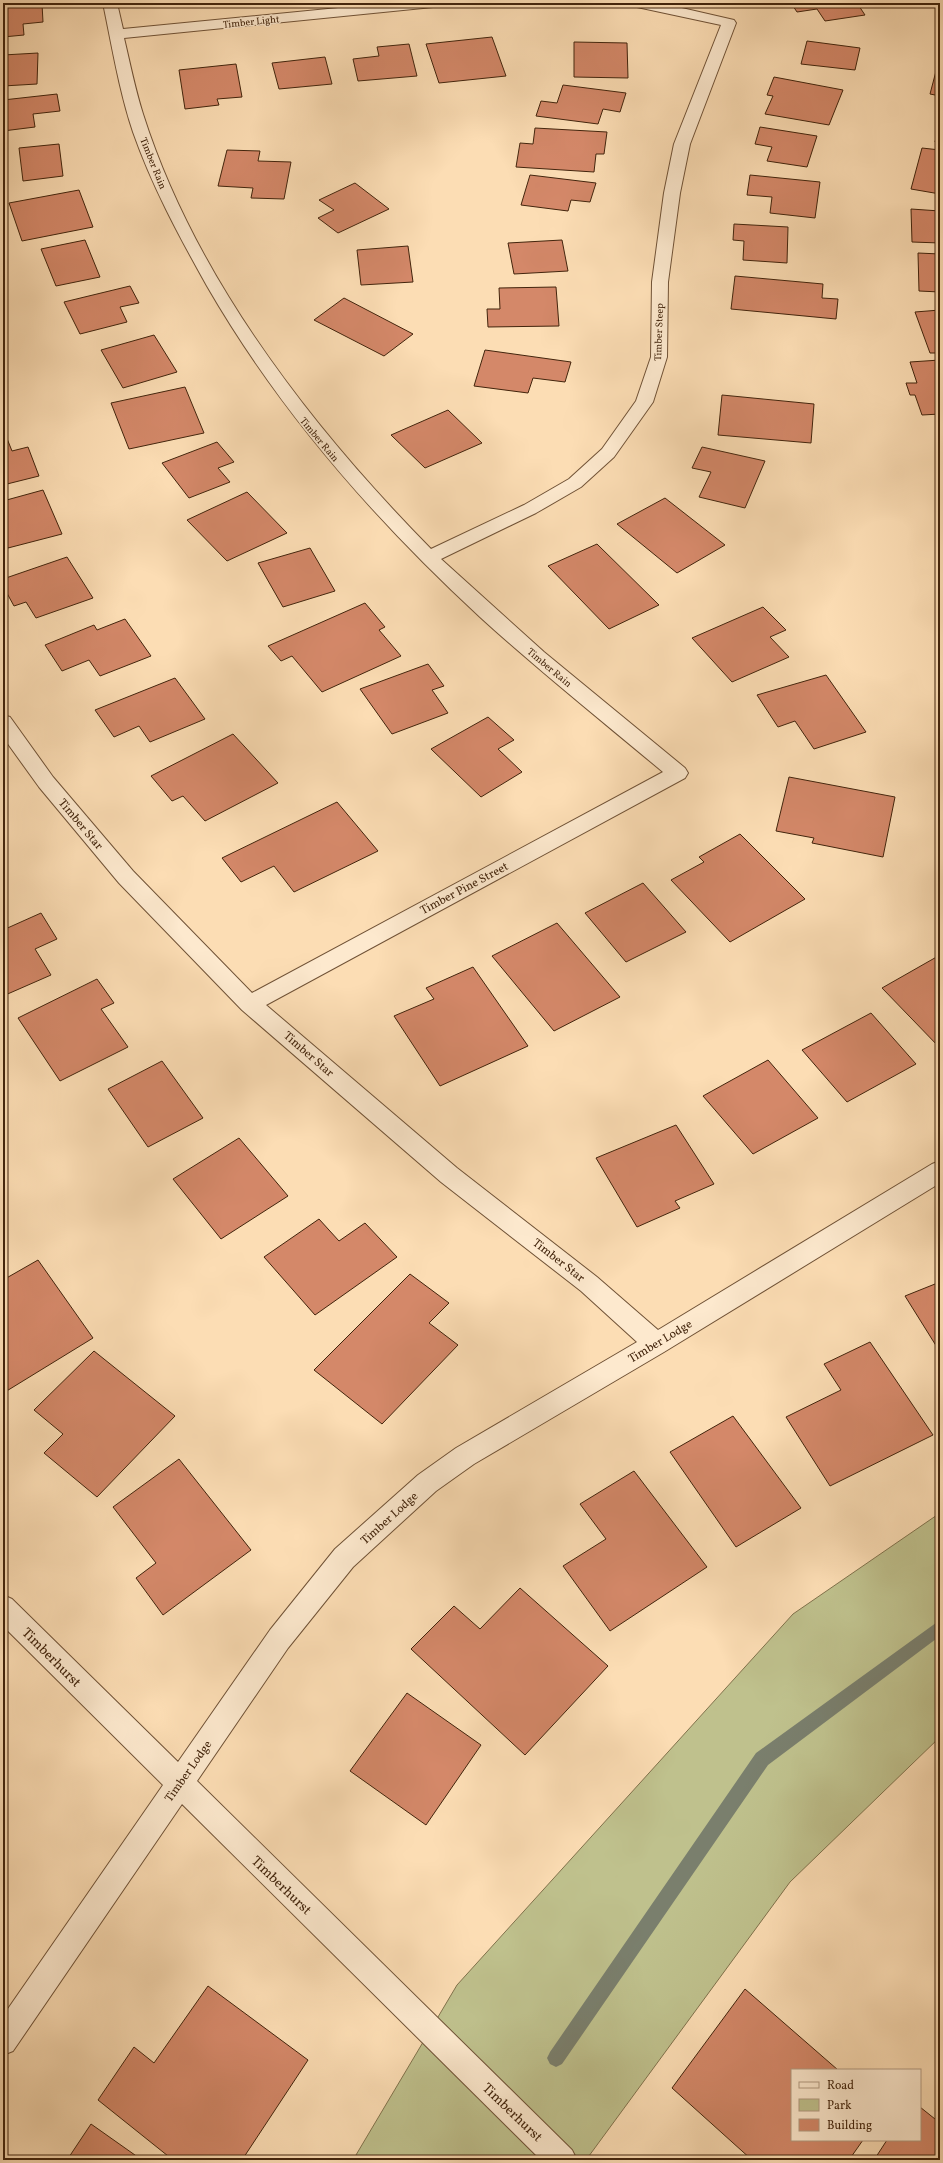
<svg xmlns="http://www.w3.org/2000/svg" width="943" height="2163" viewBox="0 0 943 2163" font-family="Vollkorn,serif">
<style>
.green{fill:#bfc18d;stroke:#80724c}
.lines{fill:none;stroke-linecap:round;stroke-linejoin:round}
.stream{fill:#7a7f6d;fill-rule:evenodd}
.building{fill:#d48869;stroke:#42240c}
.minor-casing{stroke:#705236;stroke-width:2}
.minor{fill:#fde9ce;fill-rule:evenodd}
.labels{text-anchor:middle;stroke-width:3;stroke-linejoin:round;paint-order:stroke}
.far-street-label{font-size:10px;fill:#42240c;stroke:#fde9ce}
.street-label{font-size:12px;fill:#42240c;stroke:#fde9ce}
.near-street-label{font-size:14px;fill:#42240c;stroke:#fde9ce}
</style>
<rect width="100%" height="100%" fill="#fcddb4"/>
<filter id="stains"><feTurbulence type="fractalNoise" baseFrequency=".005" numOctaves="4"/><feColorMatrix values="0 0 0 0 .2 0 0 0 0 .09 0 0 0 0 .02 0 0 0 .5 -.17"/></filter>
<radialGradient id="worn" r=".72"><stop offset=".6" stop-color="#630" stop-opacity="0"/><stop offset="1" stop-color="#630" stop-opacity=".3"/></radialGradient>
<path class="green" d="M 940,1513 L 940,1737 L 790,1882 L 586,2160 L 353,2160 L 457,1985 L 793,1614 Z"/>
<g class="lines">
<path class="stream" d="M 940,1620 L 940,1636 L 768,1765 L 562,2064 L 556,2067 L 550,2064 L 547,2058 L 550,2052 L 756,1753 Z"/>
</g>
<g class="building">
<path d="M 791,3 L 857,3 L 865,15 L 825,21 L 817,9 L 797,12 Z"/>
<path d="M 42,4 L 43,22 L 23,24 L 24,35 L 3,37 L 3,7 Z"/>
<path d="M 492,37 L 506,76 L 439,83 L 426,44 Z"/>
<path d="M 807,41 L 860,48 L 855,70 L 801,64 Z"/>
<path d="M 574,42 L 627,43 L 628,78 L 574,77 Z"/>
<path d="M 409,44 L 417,76 L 358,81 L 353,59 L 379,56 L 377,47 Z"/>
<path d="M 38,53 L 37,84 L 3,86 L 3,55 Z"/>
<path d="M 940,56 L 940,96 L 930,94 Z"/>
<path d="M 325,57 L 332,84 L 279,89 L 272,63 Z"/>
<path d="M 236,64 L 242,97 L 217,99 L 219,105 L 185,109 L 179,70 Z"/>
<path d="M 774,77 L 843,90 L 829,125 L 765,114 L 773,96 L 767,95 Z"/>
<path d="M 563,85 L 626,93 L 620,112 L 603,109 L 598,124 L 536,116 L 541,101 L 557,103 Z"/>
<path d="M 57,94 L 60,111 L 33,114 L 35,127 L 3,131 L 3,100 Z"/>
<path d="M 940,122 L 940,143 L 935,142 Z"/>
<path d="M 760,127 L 817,136 L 807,167 L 767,161 L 772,147 L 755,144 Z"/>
<path d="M 535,128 L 607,132 L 604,154 L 596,154 L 594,172 L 516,167 L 520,143 L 533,144 Z"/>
<path d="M 59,144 L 63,176 L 23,181 L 19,148 Z"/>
<path d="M 922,148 L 940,150 L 940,194 L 911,189 Z"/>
<path d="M 227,150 L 260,151 L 258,161 L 291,162 L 284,199 L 251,198 L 253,188 L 218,186 Z"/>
<path d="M 530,175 L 596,183 L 590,202 L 571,200 L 568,211 L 521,205 Z"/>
<path d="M 750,175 L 820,182 L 815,218 L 770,213 L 772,197 L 747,195 Z"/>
<path d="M 355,183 L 389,209 L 338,233 L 318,218 L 334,210 L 319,200 Z"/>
<path d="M 79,190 L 93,227 L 22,241 L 9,203 Z"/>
<path d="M 911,209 L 940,211 L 940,243 L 912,242 Z"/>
<path d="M 734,224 L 788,227 L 787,263 L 743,260 L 744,241 L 733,240 Z"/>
<path d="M 85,240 L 100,277 L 56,286 L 41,249 Z"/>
<path d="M 562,240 L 568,271 L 514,274 L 508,243 Z"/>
<path d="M 408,246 L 413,282 L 361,285 L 357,250 Z"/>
<path d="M 918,253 L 940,254 L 940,292 L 919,291 Z"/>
<path d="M 735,276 L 823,284 L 822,298 L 838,299 L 836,319 L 731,309 Z"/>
<path d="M 130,286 L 139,303 L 120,307 L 127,322 L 80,334 L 64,302 Z"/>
<path d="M 556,287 L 559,326 L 488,327 L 487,309 L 500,309 L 499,288 Z"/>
<path d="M 344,298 L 413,334 L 384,356 L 314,320 Z"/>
<path d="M 940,310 L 940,353 L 930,353 L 915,312 Z"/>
<path d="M 154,335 L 177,372 L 123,388 L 101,350 Z"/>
<path d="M 485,350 L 571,362 L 565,382 L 533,378 L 528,393 L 474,386 Z"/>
<path d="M 940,360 L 940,414 L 922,415 L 915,395 L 910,395 L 906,383 L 917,383 L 910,362 Z"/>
<path d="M 185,387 L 204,433 L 129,449 L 111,403 Z"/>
<path d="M 722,395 L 814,404 L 811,443 L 718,435 Z"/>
<path d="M 448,410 L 482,443 L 425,468 L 391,435 Z"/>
<path d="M 4,431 L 12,451 L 28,447 L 39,476 L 3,485 Z"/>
<path d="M 217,442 L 234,462 L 218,468 L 230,482 L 189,498 L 162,463 Z"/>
<path d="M 702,447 L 765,461 L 745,508 L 699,497 L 711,472 L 692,468 Z"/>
<path d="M 43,490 L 62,534 L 8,548 L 3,535 L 3,501 Z"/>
<path d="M 247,492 L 287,533 L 227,561 L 187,520 Z"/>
<path d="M 665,498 L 725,545 L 677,573 L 617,524 Z"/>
<path d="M 597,544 L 659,605 L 609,629 L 548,566 Z"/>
<path d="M 310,548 L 335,591 L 283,607 L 258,563 Z"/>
<path d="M 67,557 L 93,598 L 36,618 L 26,602 L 14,606 L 3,586 L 3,579 Z"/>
<path d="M 365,603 L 385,627 L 379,630 L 401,656 L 322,692 L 292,656 L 281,661 L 268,646 Z"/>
<path d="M 763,607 L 786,630 L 770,637 L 789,657 L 732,682 L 692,638 Z"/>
<path d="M 125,619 L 151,656 L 100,676 L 89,660 L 62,671 L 45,645 L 94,625 L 97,630 Z"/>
<path d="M 428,664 L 444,686 L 432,690 L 448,713 L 392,734 L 360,689 Z"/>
<path d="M 826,675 L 866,732 L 814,749 L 795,721 L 778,727 L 757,695 Z"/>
<path d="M 175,678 L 205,719 L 150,742 L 139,726 L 114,737 L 95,710 Z"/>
<path d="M 488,717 L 514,740 L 498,749 L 522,772 L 481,797 L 431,749 Z"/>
<path d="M 233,734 L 278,783 L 205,821 L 183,796 L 172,801 L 151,776 Z"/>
<path d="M 789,777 L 895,797 L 883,857 L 812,843 L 814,838 L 776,831 Z"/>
<path d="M 337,802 L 378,851 L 294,892 L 274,866 L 241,882 L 222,858 Z"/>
<path d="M 740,834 L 805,899 L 730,942 L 671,880 L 704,862 L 699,857 Z"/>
<path d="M 643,883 L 686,932 L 626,962 L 585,913 Z"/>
<path d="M 41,913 L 57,939 L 35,949 L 51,975 L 3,996 L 3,930 Z"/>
<path d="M 557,923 L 620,997 L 554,1031 L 492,956 Z"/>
<path d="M 940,955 L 940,1048 L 882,988 Z"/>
<path d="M 473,967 L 528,1046 L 440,1086 L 394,1016 L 434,999 L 426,988 Z"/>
<path d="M 97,979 L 114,1003 L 101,1009 L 128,1047 L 60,1081 L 18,1018 Z"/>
<path d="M 871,1013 L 916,1064 L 847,1102 L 802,1050 Z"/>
<path d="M 768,1060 L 818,1118 L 753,1154 L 703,1096 Z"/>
<path d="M 162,1061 L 203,1118 L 148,1147 L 108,1089 Z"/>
<path d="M 676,1125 L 714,1184 L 675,1201 L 680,1208 L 637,1227 L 596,1158 Z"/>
<path d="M 239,1138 L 288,1196 L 221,1239 L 173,1179 Z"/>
<path d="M 319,1219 L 339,1241 L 365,1223 L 397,1257 L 315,1315 L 264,1257 Z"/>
<path d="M 38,1260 L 93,1338 L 5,1392 L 3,1388 L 3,1280 Z"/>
<path d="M 410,1274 L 449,1303 L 429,1323 L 458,1345 L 382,1424 L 314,1370 Z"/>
<path d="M 940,1282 L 940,1352 L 905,1296 Z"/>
<path d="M 870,1342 L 933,1435 L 830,1486 L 786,1417 L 841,1390 L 824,1364 Z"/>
<path d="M 94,1351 L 175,1416 L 97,1497 L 44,1453 L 63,1434 L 34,1410 Z"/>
<path d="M 733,1416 L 801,1508 L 736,1547 L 670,1452 Z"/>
<path d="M 179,1459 L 251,1550 L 163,1615 L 136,1578 L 156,1563 L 113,1507 Z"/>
<path d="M 634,1471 L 707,1567 L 610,1631 L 563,1566 L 606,1539 L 580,1504 Z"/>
<path d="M 520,1588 L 608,1666 L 525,1755 L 411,1649 L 454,1606 L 480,1629 Z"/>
<path d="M 407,1693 L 481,1745 L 426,1825 L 350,1771 Z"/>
<path d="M 208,1986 L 308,2060 L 242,2160 L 173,2160 L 98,2100 L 134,2047 L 154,2063 Z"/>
<path d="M 745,1989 L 838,2070 L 792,2070 L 792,2140 L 863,2140 L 849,2160 L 752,2160 L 672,2088 Z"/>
<path d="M 920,2107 L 940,2123 L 940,2160 L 874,2160 L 887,2140 L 920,2140 Z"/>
<path d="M 91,2124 L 142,2160 L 67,2160 Z"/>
</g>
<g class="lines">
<defs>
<path id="minor" d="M 103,3 L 117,3 L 123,29 L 389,3 L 440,3 L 438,6 L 433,7 L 124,38 C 130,63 135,89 143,114 C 195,278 312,428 431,549 L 524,505 L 569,479 L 602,449 L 636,401 L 651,357 L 652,282 L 664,193 L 674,144 L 721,25 L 637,7 L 632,6 L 630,3 L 660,3 L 734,20 L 736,23 L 690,144 L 680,193 L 668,282 L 667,357 L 653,402 L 614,457 L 581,487 L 536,513 L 441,559 L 544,652 L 685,768 L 688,773 L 685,778 L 266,1005 L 457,1168 L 597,1277 L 658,1330 L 932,1164 L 940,1161 L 940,1183 L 664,1352 L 474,1464 L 436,1491 L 353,1567 L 288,1648 L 197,1781 L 572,2150 L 577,2160 L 541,2160 L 182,1804 L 13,2051 L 3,2055 L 3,2016 L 163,1785 L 3,1626 L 3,1595 L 12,1599 L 178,1762 L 270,1630 L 335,1549 L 418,1475 L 456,1448 L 637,1342 L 581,1291 L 441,1182 L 242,1010 L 119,883 L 39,787 L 3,737 L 3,715 L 10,717 L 53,777 L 133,871 L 252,993 L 663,772 C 602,721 539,671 480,617 C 374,519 279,411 207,286 C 179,236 152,186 133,132 C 119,90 112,46 103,3 Z"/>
</defs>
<use href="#minor" class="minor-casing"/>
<use href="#minor" class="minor"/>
</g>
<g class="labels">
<g class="far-street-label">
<text transform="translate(251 21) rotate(-6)" y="4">Timber Light</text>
<text transform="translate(154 163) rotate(68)" y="4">Timber Rain</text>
<text transform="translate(658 332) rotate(-88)" y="4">Timber Steep</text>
<text transform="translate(320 439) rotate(50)" y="4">Timber Rain</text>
<text transform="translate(550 667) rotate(40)" y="4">Timber Rain</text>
</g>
<g class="street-label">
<text transform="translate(81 824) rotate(50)" y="4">Timber Star</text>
<text transform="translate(464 888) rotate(-28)" y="4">Timber Pine Street</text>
<text transform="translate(309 1054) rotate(41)" y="4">Timber Star</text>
<text transform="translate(559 1260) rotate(38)" y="4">Timber Star</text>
<text transform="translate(660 1341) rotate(-31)" y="4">Timber Lodge</text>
<text transform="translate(389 1518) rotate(-42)" y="4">Timber Lodge</text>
<text transform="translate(188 1771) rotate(-55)" y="4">Timber Lodge</text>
</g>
<g class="near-street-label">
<text transform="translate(52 1657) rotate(45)" y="5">Timberhurst</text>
<text transform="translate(282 1885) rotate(44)" y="5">Timberhurst</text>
<text transform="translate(513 2112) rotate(44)" y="5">Timberhurst</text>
</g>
</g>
<rect width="943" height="2163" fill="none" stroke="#fcddb4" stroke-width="16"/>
<rect x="4" y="4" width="935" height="2155" fill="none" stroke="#42240c" stroke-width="2"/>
<rect x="8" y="8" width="927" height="2147" fill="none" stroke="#42240c"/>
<rect x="791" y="2069" width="130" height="72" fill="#fde9ce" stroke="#b29a80"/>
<rect x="799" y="2082" width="20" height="6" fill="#fde9ce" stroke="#b29a80"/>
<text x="827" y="2089" font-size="12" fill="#42240c">Road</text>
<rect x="799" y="2099" width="20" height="12" fill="#bfc18d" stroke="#b29a80"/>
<text x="827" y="2109" font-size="12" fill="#42240c">Park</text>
<rect x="799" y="2119" width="20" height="12" fill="#d48869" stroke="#b29a80"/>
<text x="827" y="2129" font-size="12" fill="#42240c">Building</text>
<rect width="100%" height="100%" filter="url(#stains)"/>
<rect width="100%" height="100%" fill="url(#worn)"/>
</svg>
